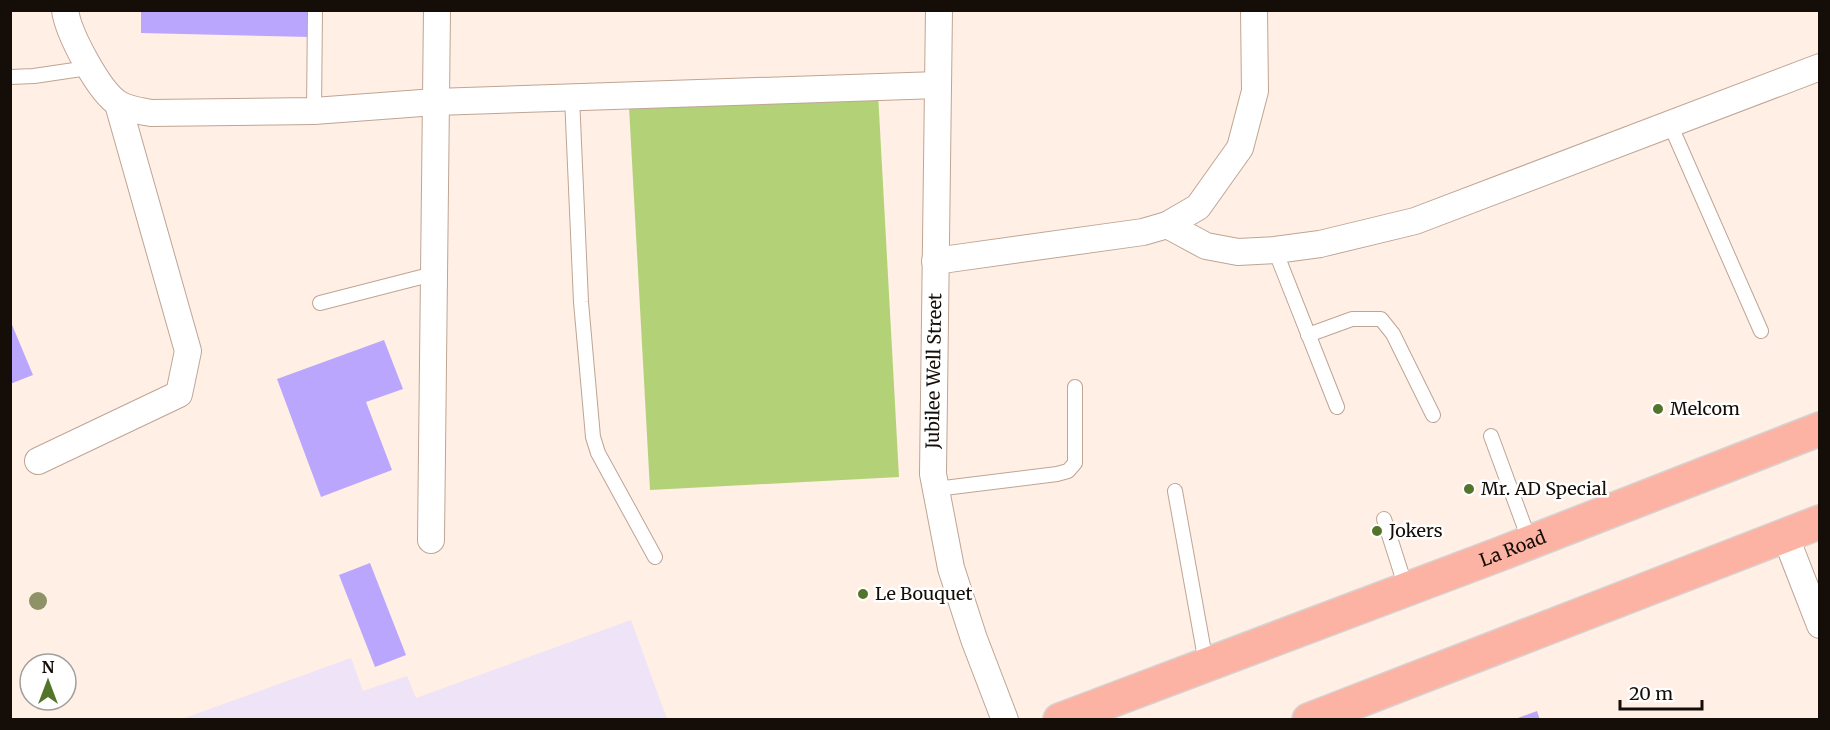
<svg xmlns="http://www.w3.org/2000/svg" width="1830" height="730" viewBox="0 0 1830 730" font-family="Merriweather,serif">
<style>
.commercial{fill:#efe3f7}
.green{fill:#b3d277}
.building{fill:#baa7fd}
.lines{fill:none;stroke-linecap:round;stroke-linejoin:round}
.service-casing{stroke:#bea595;stroke-width:16}
.minor-casing{stroke:#bea595;stroke-width:28}
.primary-casing{stroke:#d5d3d2;stroke-width:36}
.service{stroke:#fff;stroke-width:14}
.minor{stroke:#fff;stroke-width:26}
.primary{stroke:#fdb3a3;stroke-width:33}
.tree{fill:#8f9267}
.poi-dot{fill:#53742b;stroke:#fff;stroke-width:2}
.labels{text-anchor:middle;stroke-width:5;stroke-linejoin:round;paint-order:stroke}
.street-label{font-size:18px;fill:#150d07;stroke:#fff}
.poi-label{font-size:18px;fill:#150d07;stroke:#fff;text-anchor:start}
</style>
<rect width="100%" height="100%" fill="#ffefe5"/>
<path class="commercial" d="M 631,620 L 667,719 L 182,719 L 351,658 L 363,691 L 407,676 L 416,698 Z"/>
<path class="green" d="M 878,93 L 899,477 L 650,490 L 629,107 Z"/>
<g class="building">
<path d="M 141,10 L 311,10 L 310,37 L 141,33 Z"/>
<path d="M 10,320 L 33,375 L 10,384 Z"/>
<path d="M 384,340 L 403,389 L 366,402 L 392,470 L 321,497 L 277,379 Z"/>
<path d="M 370,563 L 406,655 L 375,667 L 339,575 Z"/>
<path d="M 1537,711 L 1540,720 L 1515,720 L 1515,719 Z"/>
</g>
<g class="lines">
<defs>
<g id="service">
<path d="M 10,77 L 34,76 L 88,68"/>
<path d="M 572,97 L 581,302 L 593,437 L 598,453 L 655,557"/>
<path d="M 314,111 L 315,10"/>
<path d="M 1670,124 L 1761,331"/>
<path d="M 1275,250 L 1337,407"/>
<path d="M 320,303 L 433,274"/>
<path d="M 1308,335 L 1352,319 L 1381,319 L 1393,334 L 1433,415"/>
<path d="M 1491,436 L 1530,542"/>
<path d="M 936,489 L 1057,474 L 1068,471 L 1075,463 L 1075,387"/>
<path d="M 1175,491 L 1206,663"/>
<path d="M 1384,519 L 1406,588"/>
</g>
<g id="minor">
<path d="M 65,10 C 68,33 99,92 119,104 C 129,110 141,111 151,113 L 314,111 L 435,102 L 938,85"/>
<path d="M 939,10 L 933,474 L 951,568 L 974,639 L 1005,720"/>
<path d="M 1167,225 L 1206,246 L 1238,252 L 1275,250 L 1320,244 L 1415,221 L 1820,67"/>
<path d="M 935,261 L 1143,232 L 1167,225 L 1198,207 L 1240,148 L 1255,91 L 1254,10"/>
<path d="M 38,461 L 179,394 L 188,351 L 118,104"/>
<path d="M 1785,535 L 1820,625"/>
<path d="M 431,540 L 437,10"/>
</g>
<g id="primary">
<path id="s1" d="M 1060,720 L 1500,554 L 1820,429"/>
<path d="M 1309,720 L 1820,522"/>
</g>
</defs>
<use href="#service" class="service-casing"/>
<use href="#minor" class="minor-casing"/>
<use href="#primary" class="primary-casing"/>
<use href="#service" class="service"/>
<use href="#minor" class="minor"/>
<use href="#primary" class="primary"/>
</g>
<circle class="tree" cx="38" cy="601" r="9"/>
<g class="poi-dot">
<circle cx="1658" cy="409" r="6"/>
<circle cx="1469" cy="489" r="6"/>
<circle cx="1377" cy="531" r="6"/>
<circle cx="863" cy="594" r="6"/>
</g>
<g class="labels">
<g class="street-label">
<text transform="translate(934 371) rotate(-89)" y="6">Jubilee Well Street</text>
<text dy="6" stroke="none"><textPath href="#s1" startOffset="484">La Road</textPath></text>
</g>
<g class="poi-label">
<text x="1670" y="415">Melcom</text>
<text x="1481" y="495">Mr. AD Special</text>
<text x="1389" y="537">Jokers</text>
<text x="875" y="600">Le Bouquet</text>
</g>
</g>
<rect width="1830" height="730" fill="none" stroke="#150d07" stroke-width="24"/>
<g transform="translate(48 682)"><circle r="28" fill="#ffffff" stroke="#a19e9c" stroke-width="1.5"/>
<path d="M0-4.5L10 22L0 15L-10 22Z" fill="#53742b"/>
<text y="-9" font-size="16" font-weight="bold" text-anchor="middle" fill="#150d07">N</text>
</g>
<path d="M1620 700v9h82v-9" fill="none" stroke="#150d07" stroke-width="3"/>
<text x="1629" y="700" font-size="18" fill="#150d07" stroke="#ffffff" stroke-width="4.5" paint-order="stroke">20 m</text>
</svg>
